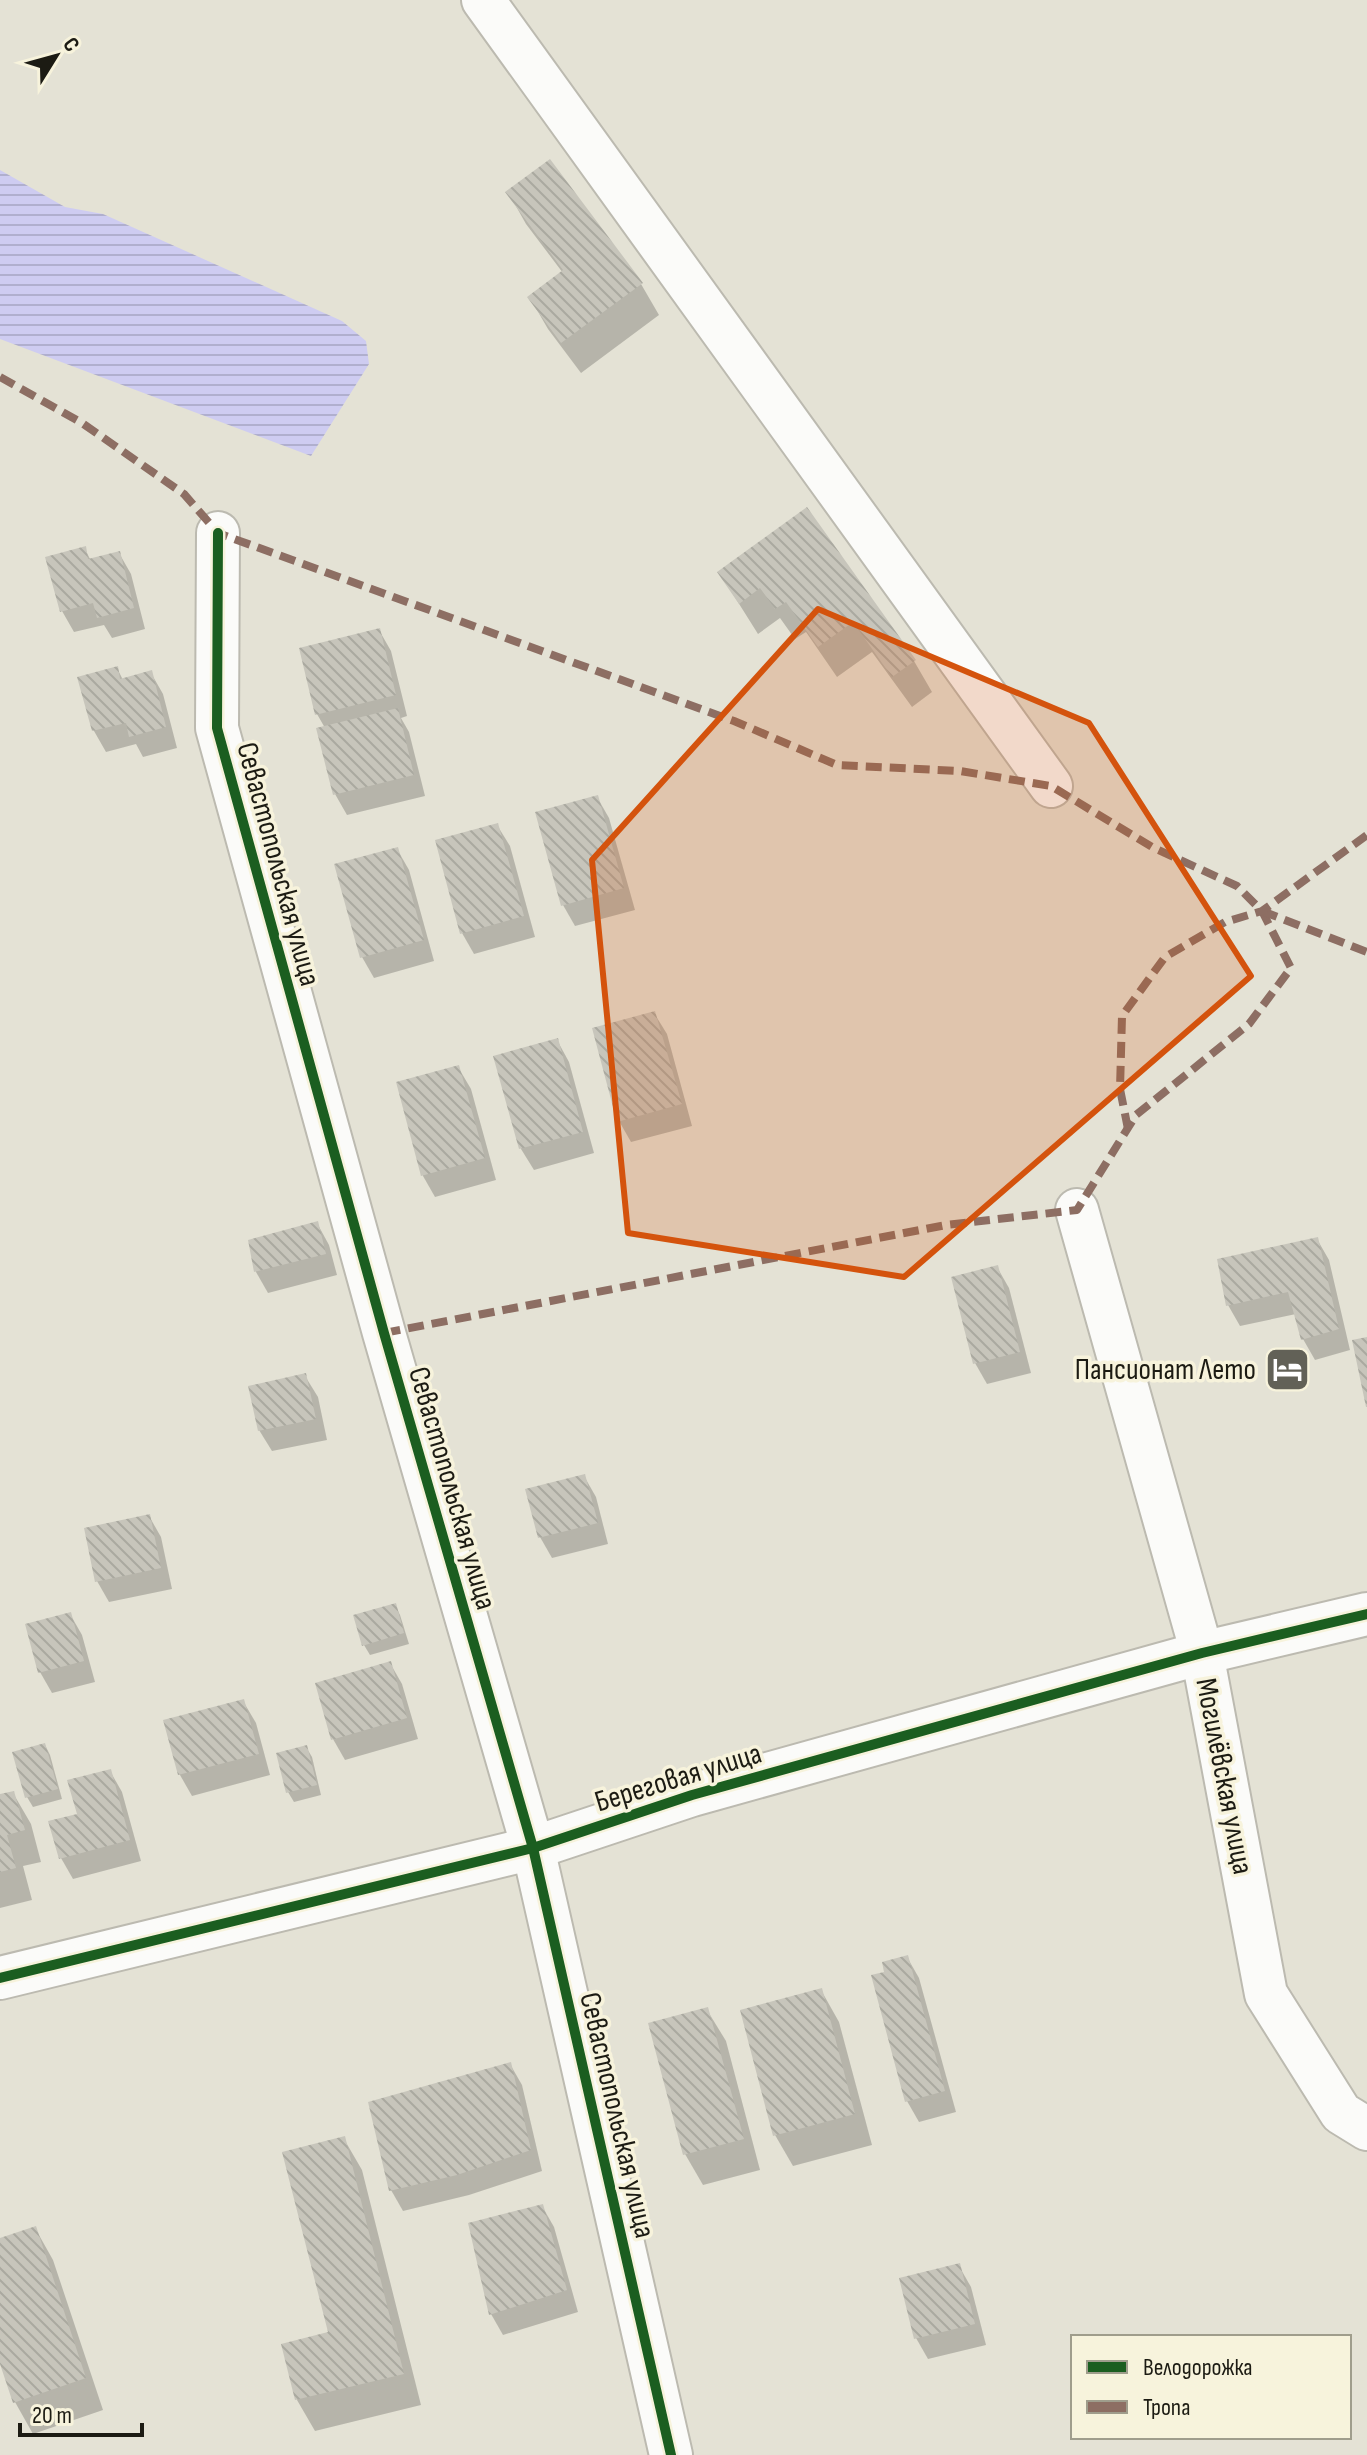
<svg xmlns="http://www.w3.org/2000/svg" width="1367" height="2455" viewBox="0 0 1367 2455" font-family="'Sofia Sans Condensed',sans-serif">
<style>
.water{fill:url(#water-rules)}
.shadow{fill:#0003}
.building{fill:url(#building-back-hatch)}
.lines{fill:none;stroke-linecap:round;stroke-linejoin:round}
.street-casing{stroke:#bcbab0;stroke-width:46}
.street{stroke:#fbfbf9;stroke-width:42}
.quiet{stroke:#8d6e63;stroke-width:8;stroke-dasharray:16 8;stroke-linecap:butt}
.cycleway-casing{stroke:#f7f3dc;stroke-width:15}
.cycleway{stroke:#1b5e20;stroke-width:10}
.marked{fill:#d4530d;fill-opacity:0.2;stroke:#d4530d;stroke-width:6;stroke-linejoin:round}
.labels{text-anchor:middle;stroke-width:7;stroke-linejoin:round;paint-order:stroke}
.street-label{font-size:30px;fill:#1c1b13;stroke:#f7f3dc}
.poi-label{font-size:30px;fill:#1c1b13;stroke:#f7f3dc;text-anchor:end}
</style>
<defs>
<pattern id="water-rules" width="6" height="5" patternUnits="userSpaceOnUse" patternTransform="scale(2)"><rect width="6" height="5" fill="#ceccf1"/><path d="M0 2.5h6" fill="none" stroke="#b0afce"/></pattern>
<pattern id="building-back-hatch" width="6" height="6" patternUnits="userSpaceOnUse" patternTransform="scale(2)"><rect width="6" height="6" fill="#c7c5bb"/><path d="M-1 5l2 2M0 0l6 6M5-1l2 2" fill="none" stroke="#aaa9a0"/></pattern>
</defs>
<rect width="100%" height="100%" fill="#e4e2d5"/>
<path class="water" d="M 0,170 L 65,207 L 103,214 L 342,321 L 366,341 L 369,364 L 311,456 L 0,339 Z"/>
<g class="shadow">
<path d="M 508,192 L 641,284 L 659,315 L 581,373 L 548,329 L 530,298 L 563,273 L 526,224 Z"/>
<path d="M 806,510 L 914,661 L 932,692 L 912,707 L 872,652 L 837,677 L 806,632 L 795,639 L 780,618 L 758,634 L 719,572 Z"/>
<path d="M 85,549 L 91,561 L 119,553 L 131,574 L 145,629 L 112,638 L 104,625 L 74,632 L 62,611 Z"/>
<path d="M 379,630 L 391,651 L 407,716 L 401,718 L 409,732 L 425,796 L 347,815 L 335,794 L 325,728 L 317,714 Z"/>
<path d="M 117,668 L 123,680 L 151,673 L 163,694 L 177,748 L 143,757 L 136,744 L 106,752 L 94,731 L 80,678 Z"/>
<path d="M 597,797 L 609,818 L 635,910 L 575,926 L 563,905 Z"/>
<path d="M 497,825 L 510,846 L 535,937 L 474,954 L 462,933 L 437,842 Z"/>
<path d="M 397,849 L 409,870 L 434,961 L 374,978 L 362,957 Z"/>
<path d="M 654,1013 L 667,1034 L 692,1126 L 631,1142 L 619,1121 Z"/>
<path d="M 557,1040 L 569,1062 L 594,1153 L 534,1170 L 521,1149 L 496,1057 Z"/>
<path d="M 458,1067 L 471,1089 L 496,1180 L 435,1197 L 423,1176 L 398,1084 Z"/>
<path d="M 317,1223 L 329,1245 L 337,1275 L 268,1293 L 256,1272 L 250,1242 Z"/>
<path d="M 1317,1239 L 1329,1260 L 1350,1350 L 1315,1360 L 1303,1339 L 1296,1314 L 1240,1326 L 1228,1305 Z"/>
<path d="M 997,1267 L 1009,1288 L 1031,1373 L 987,1384 L 975,1363 Z"/>
<path d="M 305,1376 L 318,1397 L 327,1440 L 272,1451 L 259,1430 Z"/>
<path d="M 584,1476 L 596,1497 L 608,1544 L 552,1558 L 540,1537 Z"/>
<path d="M 149,1516 L 161,1537 L 172,1589 L 109,1602 L 97,1581 Z"/>
<path d="M 395,1605 L 400,1615 L 409,1644 L 370,1655 L 364,1645 Z"/>
<path d="M 70,1614 L 82,1635 L 95,1682 L 52,1693 L 40,1672 Z"/>
<path d="M 390,1663 L 402,1684 L 418,1739 L 345,1760 L 333,1739 Z"/>
<path d="M 243,1701 L 256,1723 L 270,1775 L 192,1796 L 180,1775 L 166,1722 Z"/>
<path d="M 45,1745 L 50,1755 L 62,1799 L 33,1807 L 27,1797 Z"/>
<path d="M 306,1747 L 312,1757 L 321,1795 L 294,1802 L 288,1792 Z"/>
<path d="M 110,1771 L 122,1792 L 141,1861 L 73,1879 L 61,1858 Z"/>
<path d="M 13,1793 L 31,1824 L 41,1862 L 23,1866 L 32,1900 L 0,1908 L 0,1796 Z"/>
<path d="M 907,1957 L 919,1978 L 956,2112 L 919,2122 L 907,2101 Z"/>
<path d="M 821,1990 L 839,2022 L 872,2145 L 793,2166 L 775,2135 Z"/>
<path d="M 707,2010 L 726,2041 L 760,2170 L 703,2185 L 685,2154 Z"/>
<path d="M 510,2064 L 522,2085 L 542,2171 L 469,2195 L 403,2211 L 391,2190 Z"/>
<path d="M 344,2139 L 362,2170 L 421,2405 L 315,2431 L 297,2400 L 283,2346 L 330,2334 Z"/>
<path d="M 542,2206 L 554,2227 L 578,2312 L 503,2335 L 491,2314 Z"/>
<path d="M 35,2228 L 53,2260 L 103,2410 L 33,2434 L 15,2402 L 0,2357 L 0,2240 Z"/>
<path d="M 959,2266 L 971,2287 L 986,2345 L 928,2359 L 916,2338 Z"/>
</g>
<g class="building">
<path d="M 550,159 L 643,283 L 561,343 L 527,297 L 563,270 L 505,192 Z"/>
<path d="M 807,507 L 916,660 L 892,677 L 853,622 L 818,647 L 786,602 L 775,609 L 760,588 L 739,604 L 717,572 Z"/>
<path d="M 86,546 L 88,559 L 120,551 L 134,608 L 97,618 L 93,603 L 60,612 L 45,557 Z"/>
<path d="M 380,628 L 396,695 L 315,715 L 299,648 Z"/>
<path d="M 118,666 L 120,679 L 152,670 L 166,727 L 129,737 L 126,723 L 92,731 L 77,677 Z"/>
<path d="M 398,708 L 414,775 L 333,795 L 316,728 Z"/>
<path d="M 598,795 L 624,888 L 561,906 L 535,812 Z"/>
<path d="M 498,823 L 524,916 L 460,934 L 435,840 Z"/>
<path d="M 398,847 L 424,940 L 360,958 L 334,864 Z"/>
<path d="M 655,1011 L 682,1104 L 617,1122 L 592,1028 Z"/>
<path d="M 558,1038 L 583,1132 L 519,1149 L 493,1056 Z"/>
<path d="M 459,1065 L 485,1158 L 421,1176 L 396,1082 Z"/>
<path d="M 318,1221 L 326,1254 L 254,1272 L 248,1240 Z"/>
<path d="M 1318,1237 L 1339,1329 L 1301,1340 L 1288,1292 L 1226,1306 L 1217,1259 Z"/>
<path d="M 998,1265 L 1020,1352 L 973,1364 L 951,1277 Z"/>
<path d="M 1367,1337 L 1367,1407 L 1366,1407 L 1352,1340 Z"/>
<path d="M 306,1373 L 316,1419 L 258,1431 L 248,1386 Z"/>
<path d="M 585,1474 L 598,1523 L 538,1538 L 525,1489 Z"/>
<path d="M 150,1514 L 161,1568 L 95,1582 L 84,1528 Z"/>
<path d="M 396,1603 L 404,1633 L 362,1646 L 353,1615 Z"/>
<path d="M 71,1612 L 84,1661 L 38,1673 L 25,1624 Z"/>
<path d="M 391,1661 L 407,1718 L 331,1740 L 315,1683 Z"/>
<path d="M 244,1699 L 259,1754 L 178,1775 L 163,1720 Z"/>
<path d="M 45,1743 L 58,1789 L 25,1798 L 12,1752 Z"/>
<path d="M 307,1745 L 317,1785 L 286,1793 L 276,1753 Z"/>
<path d="M 111,1769 L 130,1840 L 59,1859 L 48,1821 L 77,1814 L 67,1780 Z"/>
<path d="M 14,1791 L 25,1830 L 7,1835 L 16,1868 L 0,1872 L 0,1794 Z"/>
<path d="M 908,1955 L 945,2091 L 905,2102 L 871,1975 L 884,1972 L 882,1962 Z"/>
<path d="M 822,1988 L 855,2114 L 773,2136 L 740,2010 Z"/>
<path d="M 708,2007 L 744,2139 L 683,2155 L 648,2023 Z"/>
<path d="M 511,2062 L 531,2150 L 457,2175 L 389,2191 L 368,2102 Z"/>
<path d="M 345,2136 L 404,2374 L 295,2400 L 281,2344 L 328,2332 L 282,2152 Z"/>
<path d="M 543,2204 L 567,2290 L 489,2315 L 468,2223 Z"/>
<path d="M 36,2226 L 86,2378 L 13,2403 L 0,2364 L 0,2238 Z"/>
<path d="M 960,2263 L 975,2324 L 914,2339 L 899,2278 Z"/>
</g>
<g class="lines">
<defs>
<g id="street">
<path d="M 483,0 L 1051,786"/>
<path d="M 218,533 L 217,728 L 384,1333 L 533,1848 L 671,2455"/>
<path d="M 1077,1210 L 1202,1653 L 1266,1994 L 1341,2113 L 1367,2129"/>
<path d="M 0,1978 L 533,1848 L 692,1795 L 1202,1653 L 1367,1614"/>
</g>
</defs>
<use href="#street" class="street-casing"/>
<use href="#street" class="street"/>
<g class="quiet">
<path d="M 0,377 L 82,423 L 184,494 L 218,533 L 734,721 L 837,765 L 960,771 L 1051,786 L 1152,847 L 1237,886 L 1262,911 L 1291,968 L 1249,1024 L 1136,1115 L 1077,1210 L 946,1225 L 384,1333"/>
<path d="M 1262,911 L 1367,952"/>
<path d="M 1128,1129 L 1120,1089 L 1122,1016 L 1165,957 L 1225,922 L 1262,911 L 1367,835"/>
</g>
<defs>
<g id="cycleway">
<path d="M 218,533 L 217,728 L 384,1333 L 533,1848 L 671,2455"/>
<path d="M 0,1978 L 533,1848 L 692,1795 L 1202,1653 L 1367,1614"/>
</g>
</defs>
<use href="#cycleway" class="cycleway-casing"/>
<use href="#cycleway" class="cycleway"/>
</g>
<path class="marked" d="M 818,609 L 1089,723 L 1251,976 L 904,1277 L 628,1233 L 592,860 Z"/>
<defs>
<symbol id="hotel-square" viewBox="-11 -11 22 22"><rect x="-9" y="-9" width="18" height="18" rx="4" fill="#626157" stroke="#f7f3dc"/><path d="M-6-4.5h1.5V1H6V5H4.5V3h-9V5H-6ZM-4 0a1.8 1.8 0 1 1 3.6 0ZM.5 0V-2.5h3Q6-2.5 6 0Z" fill="#fff"/></symbol>
</defs>
<g fill-rule="evenodd">
<use href="#hotel-square" x="1262" y="1344" width="51" height="51"/>
</g>
<g class="labels">
<g class="street-label">
<text transform="translate(279 864) rotate(75)" y="10">Севастопольская улица</text>
<text transform="translate(453 1488) rotate(74)" y="10">Севастопольская улица</text>
<text transform="translate(1225 1776) rotate(79)" y="10">Могилёвская улица</text>
<text transform="translate(678 1777) rotate(-17)" y="10">Береговая улица</text>
<text transform="translate(618 2115) rotate(77)" y="10">Севастопольская улица</text>
</g>
<g class="poi-label">
<text x="1256" y="1379">Пансионат Лето</text>
</g>
</g>
<rect x="1071" y="2335" width="280" height="104" fill="#f7f3dc" stroke="#9f9d8c" stroke-width="2"/>
<rect x="1087" y="2361" width="40" height="12" fill="#1b5e20" stroke="#9f9d8c" stroke-width="2"/>
<text x="1143" y="2375" font-size="24" fill="#1c1b13">Велодорожка</text>
<rect x="1087" y="2401" width="40" height="12" fill="#8d6e63" stroke="#9f9d8c" stroke-width="2"/>
<text x="1143" y="2415" font-size="24" fill="#1c1b13">Тропа</text>
<g transform="translate(56 56) rotate(53)" stroke="#f7f3dc" stroke-width="6" paint-order="stroke">
<path d="M0-6L14 30L0 20L-14 30Z" fill="#1c1b13"/>
<text y="-12" font-size="22" font-weight="bold" text-anchor="middle" fill="#1c1b13">С</text>
</g>
<path d="M20 2423v12h122v-12" fill="none" stroke="#1c1b13" stroke-width="4"/>
<text x="32" y="2423" font-size="24" fill="#1c1b13" stroke="#f7f3dc" stroke-width="6" paint-order="stroke">20 m</text>
</svg>
